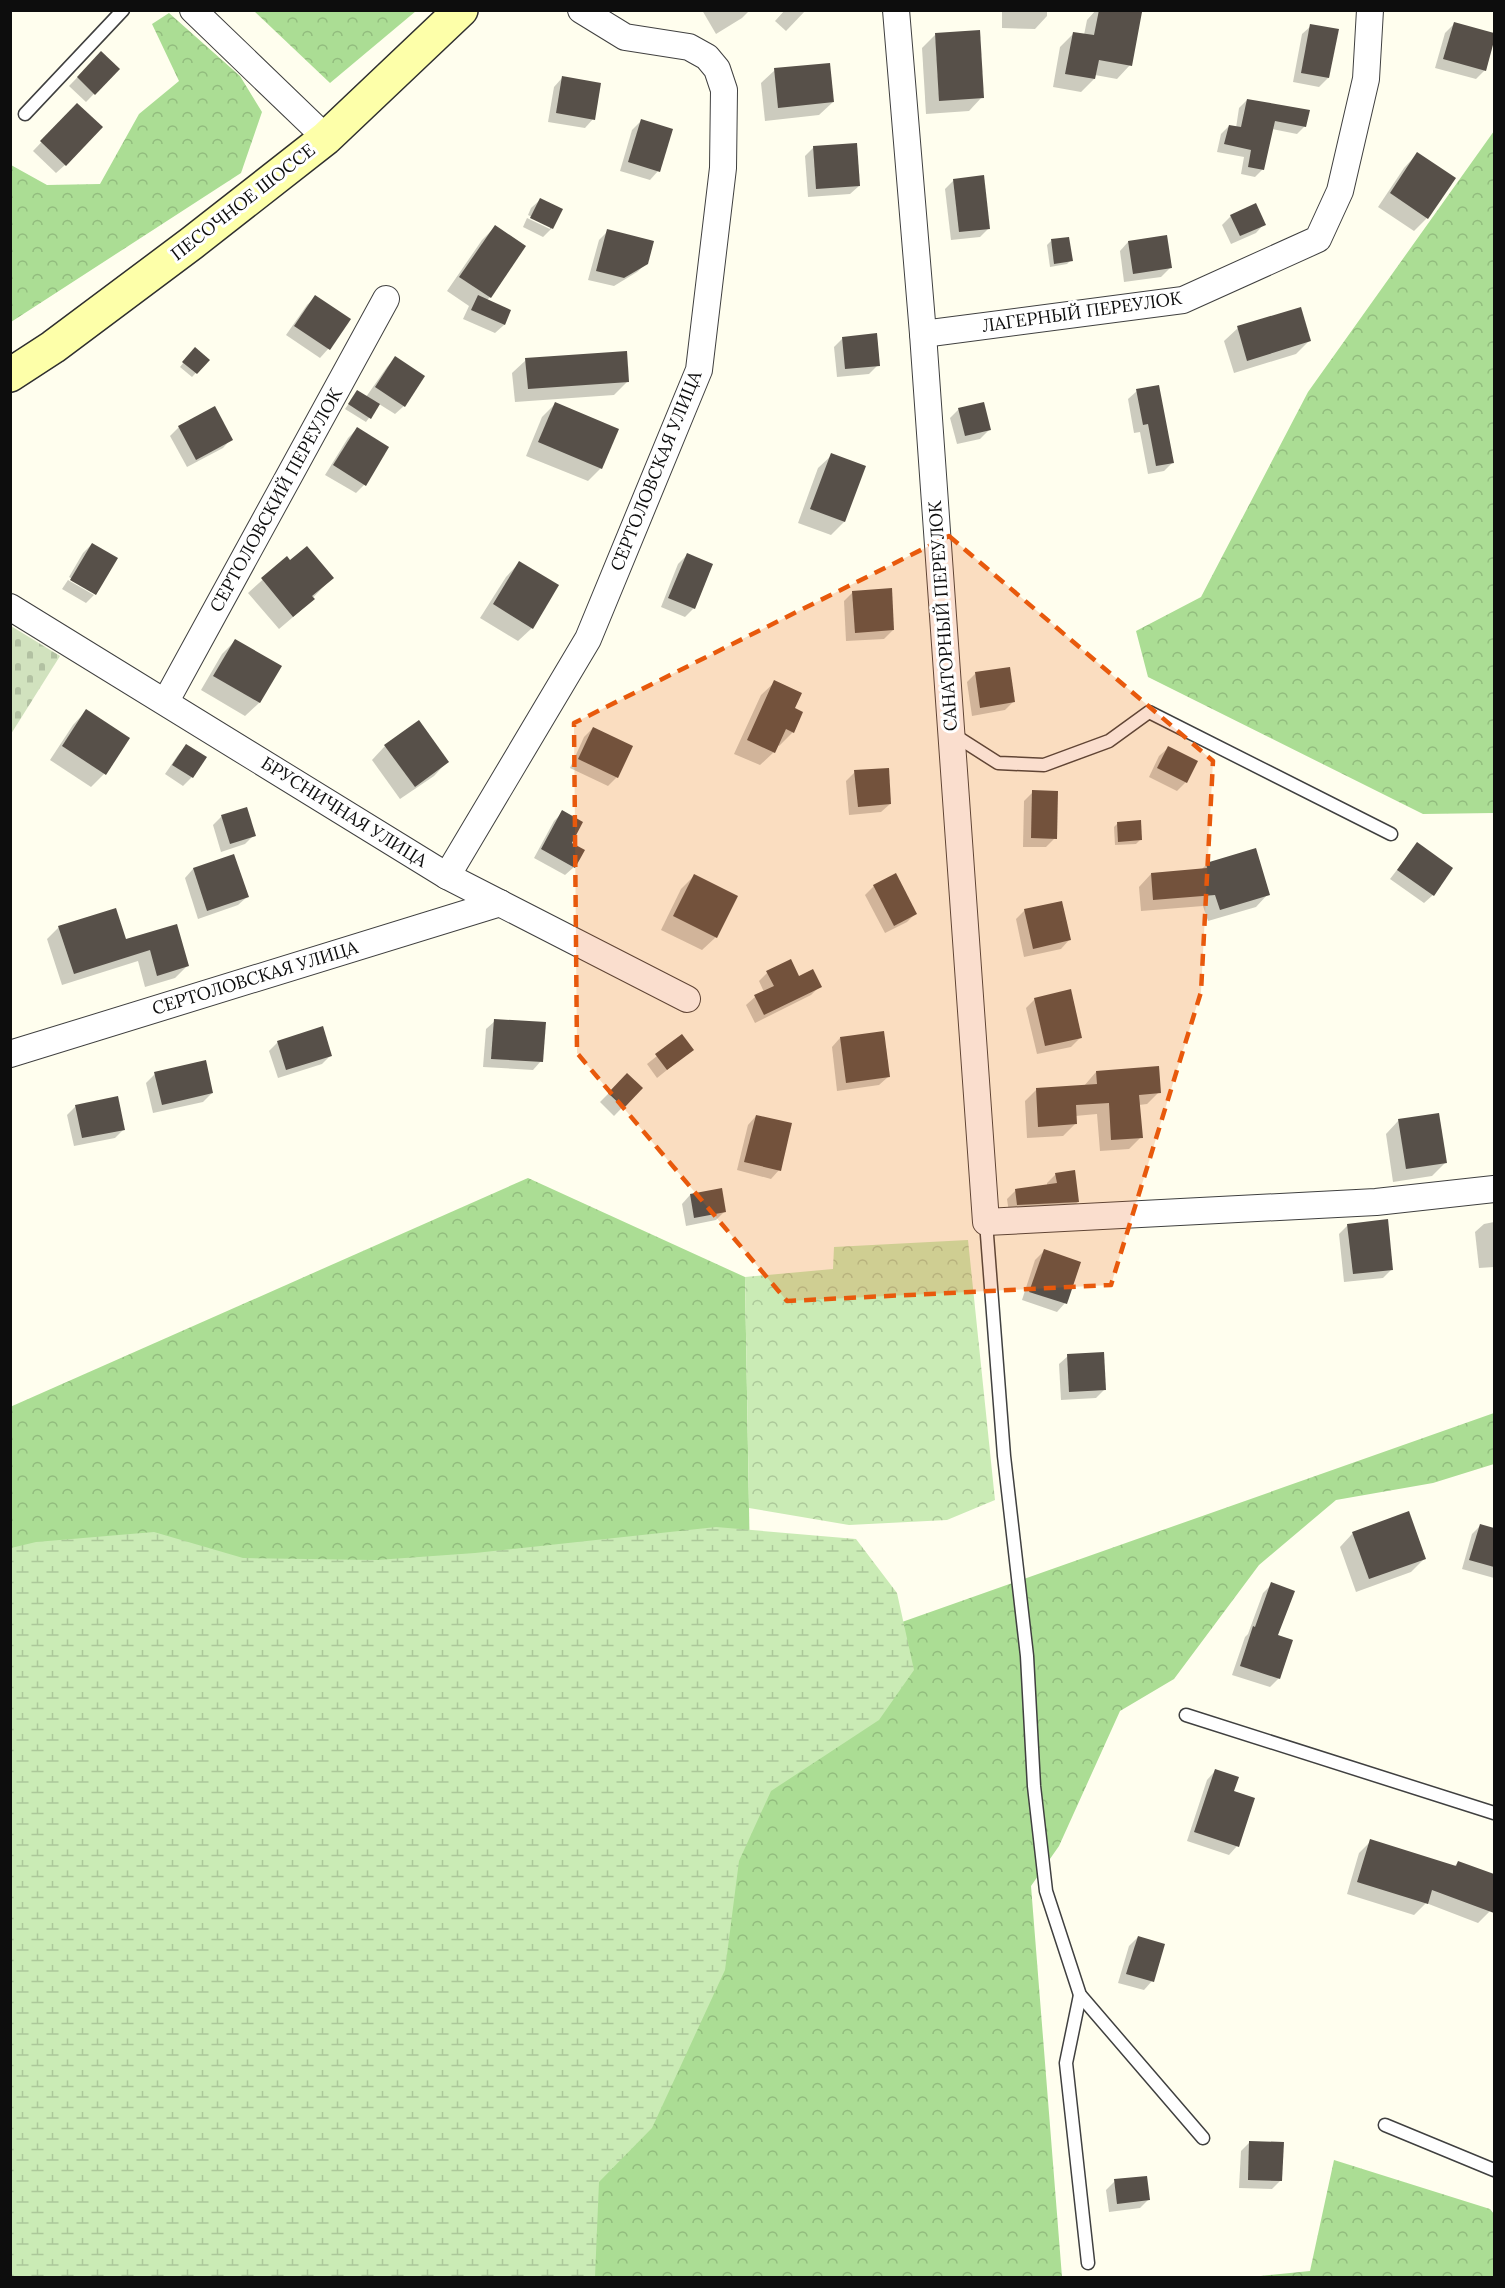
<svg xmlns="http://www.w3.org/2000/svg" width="1505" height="2288" viewBox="0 0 1505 2288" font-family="Lora,serif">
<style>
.forest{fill:url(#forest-crowns)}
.wetland{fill:url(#wetland-marsh)}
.cemetery{fill:url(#cemetery-stones)}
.park{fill:url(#park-crowns)}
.shadow{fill:#0003}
.building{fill:#575049}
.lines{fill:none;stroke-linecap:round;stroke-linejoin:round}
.service-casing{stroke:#404040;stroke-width:15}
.minor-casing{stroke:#404040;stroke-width:28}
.secondary-casing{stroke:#2f2f2f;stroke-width:36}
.service{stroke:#fff;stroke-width:12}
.minor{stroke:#fff;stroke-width:26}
.secondary{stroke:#fdffa9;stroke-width:33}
.marked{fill:#e8590c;fill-opacity:0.2;stroke:#e8590c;stroke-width:4.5;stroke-dasharray:12 8;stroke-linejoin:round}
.labels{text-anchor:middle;stroke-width:6;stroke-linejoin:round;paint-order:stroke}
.street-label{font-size:18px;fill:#0d0d0d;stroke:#fff}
</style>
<defs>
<pattern id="forest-crowns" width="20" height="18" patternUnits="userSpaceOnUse" patternTransform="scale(1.5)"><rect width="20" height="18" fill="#abdd94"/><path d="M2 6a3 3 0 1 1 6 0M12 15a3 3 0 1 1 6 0" fill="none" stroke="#92bc7e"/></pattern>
<pattern id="wetland-marsh" width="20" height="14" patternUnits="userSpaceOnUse" patternTransform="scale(1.5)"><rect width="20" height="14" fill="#caebb5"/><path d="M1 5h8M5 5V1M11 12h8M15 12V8" fill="none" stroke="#acc89a"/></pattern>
<pattern id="cemetery-stones" width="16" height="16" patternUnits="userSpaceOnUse" patternTransform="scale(1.5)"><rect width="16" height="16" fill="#d1e2be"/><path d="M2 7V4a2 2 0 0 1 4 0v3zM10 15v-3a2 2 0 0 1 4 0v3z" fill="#b2c1a2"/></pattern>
<pattern id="park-crowns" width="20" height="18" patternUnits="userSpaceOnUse" patternTransform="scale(1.5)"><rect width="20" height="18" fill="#caebb5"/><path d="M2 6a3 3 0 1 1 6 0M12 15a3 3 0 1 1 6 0" fill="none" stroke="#acc89a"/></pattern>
</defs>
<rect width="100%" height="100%" fill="#fffeee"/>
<g class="forest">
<path d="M 254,11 L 416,11 L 330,83 Z"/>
<path d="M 169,13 L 240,76 L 262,112 L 241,173 L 11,322 L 11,165 L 47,185 L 100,184 L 139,114 L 179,81 L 152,24 Z"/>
<path d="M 1494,131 L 1494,813 L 1423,814 L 1148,677 L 1136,631 L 1201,597 L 1308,392 Z"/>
<path d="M 528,1178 L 745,1277 L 750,1564 L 11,1817 L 10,1407 Z"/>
<path d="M 1494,1413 L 1494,1464 L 1433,1483 L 1336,1500 L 1259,1565 L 1174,1679 L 1120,1711 L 1059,1846 L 1031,1886 L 1062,2277 L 11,2277 L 10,1937 Z"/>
<path d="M 1334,2160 L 1490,2209 L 1494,2214 L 1494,2277 L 1251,2277 L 1310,2271 Z"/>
</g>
<path class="wetland" d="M 716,1527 L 856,1539 L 897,1593 L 914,1670 L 879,1720 L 771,1791 L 739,1861 L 725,1970 L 652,2128 L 599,2182 L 595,2277 L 11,2277 L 11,1548 L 36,1542 L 154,1532 L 243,1558 L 377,1560 L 475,1553 Z"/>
<path class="cemetery" d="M 11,626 L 60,656 L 11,734 Z"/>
<path class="park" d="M 968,1240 L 995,1500 L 947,1520 L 849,1525 L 749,1508 L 745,1277 L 833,1269 L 834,1247 Z"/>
<g class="shadow">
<path d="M 702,10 L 750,10 L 742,18 L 716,34 Z"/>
<path d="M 785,10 L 806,10 L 786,31 L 775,21 Z"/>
<path d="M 1002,10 L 1047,10 L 1047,16 L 1035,29 L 1002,28 Z"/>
<path d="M 1096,10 L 1124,10 L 1140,13 L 1130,65 L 1117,79 L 1095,75 L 1094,79 L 1081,92 L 1053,87 L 1060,47 L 1074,33 L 1084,35 L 1087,20 Z"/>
<path d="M 1454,24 L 1494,35 L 1485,70 L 1476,79 L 1435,68 L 1445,33 Z"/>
<path d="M 1311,26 L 1328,78 L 1319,87 L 1293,82 L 1302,34 Z"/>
<path d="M 935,35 L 982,97 L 969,111 L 926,114 L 922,48 Z"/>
<path d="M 101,53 L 118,69 L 86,102 L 69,86 Z"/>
<path d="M 775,70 L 833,102 L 819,115 L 765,121 L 761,83 Z"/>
<path d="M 562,78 L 593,119 L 585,128 L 548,122 L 554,87 Z"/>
<path d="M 1247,100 L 1305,126 L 1297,134 L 1272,129 L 1263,169 L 1255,177 L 1241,174 L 1244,157 L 1217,152 L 1221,134 L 1229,126 L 1236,128 L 1239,108 Z"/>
<path d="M 77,105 L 65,165 L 56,173 L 33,151 Z"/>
<path d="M 641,121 L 658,171 L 650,180 L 620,171 L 632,130 Z"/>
<path d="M 814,147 L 859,186 L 850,194 L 808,197 L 805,156 Z"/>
<path d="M 1417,154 L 1427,218 L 1414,231 L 1378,207 L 1404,168 Z"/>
<path d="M 954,180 L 989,228 L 980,237 L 951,240 L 945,189 Z"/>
<path d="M 540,200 L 552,228 L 543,237 L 523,227 L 527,218 L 550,229 L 550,226 L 528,215 L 531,208 Z"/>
<path d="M 1231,216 L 1264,224 L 1256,233 L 1231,244 L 1222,225 Z"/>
<path d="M 495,227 L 490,297 L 487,300 L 510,311 L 504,325 L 495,333 L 463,319 L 469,306 L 447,291 L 482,240 Z"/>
<path d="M 608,231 L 647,263 L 637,272 L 614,286 L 588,280 L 599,240 Z"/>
<path d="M 1051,241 L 1071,260 L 1067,264 L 1050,267 L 1047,245 Z"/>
<path d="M 1128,242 L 1170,268 L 1161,277 L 1124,282 L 1120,251 Z"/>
<path d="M 316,297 L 349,319 L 328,349 L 320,358 L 286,335 L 307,305 Z"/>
<path d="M 1238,328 L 1309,341 L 1296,354 L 1234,373 L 1224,341 Z"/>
<path d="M 843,338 L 878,365 L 869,374 L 837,377 L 834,347 Z"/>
<path d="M 191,353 L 208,360 L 192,377 L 180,367 Z"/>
<path d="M 395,358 L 404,406 L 395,414 L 379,404 L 366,422 L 345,409 L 357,392 L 366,397 L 387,367 Z"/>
<path d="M 526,360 L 628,381 L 614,395 L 515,402 L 512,373 Z"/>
<path d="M 1137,391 L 1173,462 L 1164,471 L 1148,474 L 1140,432 L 1134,433 L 1128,399 Z"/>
<path d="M 555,404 L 601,468 L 588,481 L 526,456 L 542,417 Z"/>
<path d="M 215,408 L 231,439 L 223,448 L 187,467 L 170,436 L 179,427 Z"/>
<path d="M 959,409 L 989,430 L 980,439 L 957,444 L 950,418 Z"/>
<path d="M 357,429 L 364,485 L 356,493 L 325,475 L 348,438 Z"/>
<path d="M 832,455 L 844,522 L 831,535 L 798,523 L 818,468 Z"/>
<path d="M 92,544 L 116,559 L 95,594 L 69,577 L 83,553 Z"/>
<path d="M 687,555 L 694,608 L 685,617 L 661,607 L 678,564 Z"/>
<path d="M 287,558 L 290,562 L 332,578 L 299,612 L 279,629 L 248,593 Z"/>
<path d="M 519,563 L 532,628 L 518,641 L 480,618 L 506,577 Z"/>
<path d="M 68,580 L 94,595 L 86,603 L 62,589 Z"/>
<path d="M 853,592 L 893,630 L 884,639 L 846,641 L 844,601 Z"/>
<path d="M 235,641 L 280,666 L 259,703 L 245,716 L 201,690 L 222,654 Z"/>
<path d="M 975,674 L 1013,702 L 1005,710 L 972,716 L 967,682 Z"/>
<path d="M 775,682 L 793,709 L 793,732 L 779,746 L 777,744 L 774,752 L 760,765 L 734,754 L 761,695 Z"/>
<path d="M 86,711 L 104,774 L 91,787 L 50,760 L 73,725 Z"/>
<path d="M 593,728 L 617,777 L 608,786 L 570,768 L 584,737 Z"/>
<path d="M 186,746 L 192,777 L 183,786 L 165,774 L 178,755 Z"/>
<path d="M 385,746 L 447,762 L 434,776 L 400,799 L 372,760 Z"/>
<path d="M 1168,748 L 1186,782 L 1177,791 L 1149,777 L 1159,756 Z"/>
<path d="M 855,772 L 890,804 L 881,812 L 849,815 L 846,781 Z"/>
<path d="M 1033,792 L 1055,838 L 1046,847 L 1023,847 L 1024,801 Z"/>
<path d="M 563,812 L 574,867 L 565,875 L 534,858 L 554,821 Z"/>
<path d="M 222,816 L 254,835 L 245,844 L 221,852 L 213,825 Z"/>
<path d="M 1118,823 L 1140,840 L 1136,844 L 1115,845 L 1114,827 Z"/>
<path d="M 1417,844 L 1433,895 L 1424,903 L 1390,879 Z"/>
<path d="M 233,856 L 247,897 L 238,905 L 198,919 L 185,878 L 193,869 Z"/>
<path d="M 1207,864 L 1268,894 L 1256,907 L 1208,921 L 1203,906 L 1141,911 L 1139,887 L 1151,874 L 1201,870 Z"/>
<path d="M 694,876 L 716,937 L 702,950 L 661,930 L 681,889 Z"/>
<path d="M 874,886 L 915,914 L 907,922 L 885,933 L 865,895 Z"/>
<path d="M 1025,910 L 1069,940 L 1061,949 L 1024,957 L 1016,919 Z"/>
<path d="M 176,926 L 187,966 L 175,978 L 145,987 L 138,961 L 62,985 L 47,939 L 59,927 L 125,941 Z"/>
<path d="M 767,973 L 798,978 L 820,986 L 811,995 L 755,1023 L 746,1005 L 755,997 L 764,992 L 759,981 Z"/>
<path d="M 1035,999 L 1080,1038 L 1071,1047 L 1037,1054 L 1026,1008 Z"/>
<path d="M 495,1021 L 541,1061 L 533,1070 L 483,1067 L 486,1029 Z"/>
<path d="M 682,1036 L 692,1050 L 657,1078 L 647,1064 Z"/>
<path d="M 840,1038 L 888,1077 L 879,1085 L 837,1091 L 832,1047 Z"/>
<path d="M 278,1042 L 331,1055 L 322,1064 L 278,1078 L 269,1051 Z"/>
<path d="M 1096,1072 L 1159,1092 L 1147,1104 L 1139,1105 L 1141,1137 L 1129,1149 L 1100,1151 L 1097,1114 L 1075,1116 L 1075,1124 L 1063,1136 L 1027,1138 L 1025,1101 L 1037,1089 L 1084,1086 Z"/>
<path d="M 155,1074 L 212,1093 L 203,1102 L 153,1113 L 146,1083 Z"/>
<path d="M 627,1075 L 641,1088 L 614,1116 L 600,1102 Z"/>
<path d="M 76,1106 L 124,1129 L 115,1138 L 74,1146 L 67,1115 Z"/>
<path d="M 756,1116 L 779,1170 L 771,1179 L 737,1170 L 748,1125 Z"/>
<path d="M 1399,1120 L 1445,1163 L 1432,1176 L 1393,1182 L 1386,1134 Z"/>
<path d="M 1056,1174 L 1078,1202 L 1069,1210 L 1009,1213 L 1007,1199 L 1016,1190 L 1047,1186 L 1047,1183 Z"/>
<path d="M 690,1195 L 724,1212 L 716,1220 L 686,1226 L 682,1204 Z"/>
<path d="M 1494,1222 L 1494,1267 L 1479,1268 L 1475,1232 L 1484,1224 Z"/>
<path d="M 1348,1225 L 1392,1269 L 1383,1278 L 1344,1282 L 1339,1234 Z"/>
<path d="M 1044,1251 L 1065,1303 L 1057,1312 L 1022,1300 L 1035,1260 Z"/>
<path d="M 1068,1356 L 1105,1389 L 1096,1398 L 1061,1400 L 1059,1364 Z"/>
<path d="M 1481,1525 L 1494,1530 L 1494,1578 L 1462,1569 L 1472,1534 Z"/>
<path d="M 1353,1533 L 1424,1559 L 1411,1572 L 1356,1592 L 1340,1547 Z"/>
<path d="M 1272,1584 L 1279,1678 L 1270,1687 L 1232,1675 L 1245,1637 L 1248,1634 L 1263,1593 Z"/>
<path d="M 1215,1771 L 1232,1792 L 1237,1846 L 1229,1855 L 1187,1841 L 1207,1780 Z"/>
<path d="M 1371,1841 L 1454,1867 L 1458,1862 L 1494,1876 L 1494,1899 L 1490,1911 L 1478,1923 L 1426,1903 L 1414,1915 L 1347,1894 L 1359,1853 Z"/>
<path d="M 1138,1937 L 1152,1981 L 1144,1990 L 1118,1983 L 1129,1946 Z"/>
<path d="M 1250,2142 L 1281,2180 L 1272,2189 L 1239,2188 L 1241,2151 Z"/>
<path d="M 1115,2181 L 1149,2199 L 1140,2208 L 1109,2212 L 1106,2190 Z"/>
</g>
<g class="building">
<path d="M 1099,10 L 1142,12 L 1132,66 L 1099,60 L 1095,79 L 1065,74 L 1073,32 L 1094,35 Z"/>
<path d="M 1454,22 L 1494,33 L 1494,41 L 1486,71 L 1443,59 Z"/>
<path d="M 1310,24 L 1339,29 L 1329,78 L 1301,73 Z"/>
<path d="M 980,30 L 984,98 L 939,101 L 935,33 Z"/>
<path d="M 101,51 L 120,69 L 95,95 L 77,77 Z"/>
<path d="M 830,63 L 834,102 L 778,108 L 774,68 Z"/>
<path d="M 562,76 L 601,83 L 595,120 L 556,113 Z"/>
<path d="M 1247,99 L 1310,110 L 1306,127 L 1275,121 L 1264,170 L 1248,167 L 1251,150 L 1224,144 L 1229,125 L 1241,127 Z"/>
<path d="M 77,103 L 103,127 L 66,166 L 40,141 Z"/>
<path d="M 641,119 L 673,129 L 660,172 L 628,162 Z"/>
<path d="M 857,143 L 860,186 L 816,189 L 813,146 Z"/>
<path d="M 1417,152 L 1456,178 L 1428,219 L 1390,193 Z"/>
<path d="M 984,175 L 990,229 L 959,232 L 953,179 Z"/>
<path d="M 540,198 L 563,209 L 553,229 L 530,218 Z"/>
<path d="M 1256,203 L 1266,225 L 1240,236 L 1230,215 Z"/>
<path d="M 495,225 L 526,246 L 491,298 L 459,277 Z"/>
<path d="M 607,229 L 654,241 L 648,264 L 624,278 L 596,271 Z"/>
<path d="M 1167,235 L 1172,268 L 1133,274 L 1128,241 Z"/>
<path d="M 1069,237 L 1073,261 L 1054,264 L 1051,239 Z"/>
<path d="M 315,295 L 351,319 L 330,350 L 294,326 Z"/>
<path d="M 478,295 L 511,310 L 505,325 L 471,310 Z"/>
<path d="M 1301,307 L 1311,341 L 1247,361 L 1237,326 Z"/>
<path d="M 877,333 L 880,366 L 845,369 L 842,337 Z"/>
<path d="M 195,347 L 210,360 L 197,374 L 182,362 Z"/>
<path d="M 627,351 L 629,382 L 528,389 L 525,358 Z"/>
<path d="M 395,356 L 425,376 L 405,407 L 375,387 Z"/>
<path d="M 1159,385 L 1174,463 L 1156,466 L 1148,424 L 1143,425 L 1136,389 Z"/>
<path d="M 357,390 L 380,404 L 371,419 L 348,404 Z"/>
<path d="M 555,402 L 619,429 L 602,469 L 538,442 Z"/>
<path d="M 984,402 L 991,430 L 965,436 L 958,408 Z"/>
<path d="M 215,406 L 233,440 L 196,460 L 178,426 Z"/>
<path d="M 357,427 L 389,447 L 366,486 L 333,465 Z"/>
<path d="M 831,453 L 866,466 L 845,522 L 810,509 Z"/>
<path d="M 92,543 L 118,558 L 96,595 L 70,580 Z"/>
<path d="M 307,546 L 334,578 L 312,596 L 315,599 L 293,617 L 261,578 L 287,556 L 290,560 Z"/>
<path d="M 687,553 L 713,564 L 695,609 L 668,598 Z"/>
<path d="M 519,561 L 559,585 L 533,629 L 493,604 Z"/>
<path d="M 892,588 L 894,630 L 855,633 L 852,591 Z"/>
<path d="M 235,639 L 282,666 L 260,703 L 213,676 Z"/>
<path d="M 1010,667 L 1015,702 L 980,708 L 975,672 Z"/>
<path d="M 774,680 L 802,693 L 795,708 L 803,712 L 794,733 L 786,729 L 775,753 L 747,740 Z"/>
<path d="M 86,709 L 130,738 L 106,775 L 62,746 Z"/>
<path d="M 419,720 L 449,762 L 415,787 L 384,745 Z"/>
<path d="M 593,727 L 633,746 L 618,778 L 578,759 Z"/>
<path d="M 186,744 L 207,757 L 193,778 L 172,765 Z"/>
<path d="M 1168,746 L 1198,761 L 1187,783 L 1157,768 Z"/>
<path d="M 889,768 L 891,804 L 858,807 L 854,770 Z"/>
<path d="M 1032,790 L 1058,791 L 1057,839 L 1031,838 Z"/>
<path d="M 247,807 L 256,836 L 230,844 L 221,815 Z"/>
<path d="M 562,810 L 583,822 L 572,843 L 585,850 L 575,868 L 541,849 Z"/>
<path d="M 1141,820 L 1142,840 L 1118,842 L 1117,822 Z"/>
<path d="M 1417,842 L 1453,868 L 1434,896 L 1397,870 Z"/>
<path d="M 1256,848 L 1270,895 L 1220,910 L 1215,895 L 1153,900 L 1151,873 L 1207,868 L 1206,863 Z"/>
<path d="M 234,854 L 249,897 L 207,911 L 193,868 Z"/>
<path d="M 896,873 L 917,914 L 894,926 L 873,885 Z"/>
<path d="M 694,874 L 738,896 L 717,938 L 673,916 Z"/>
<path d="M 1062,901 L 1071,940 L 1033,949 L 1024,909 Z"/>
<path d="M 116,908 L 126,939 L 177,924 L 189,966 L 157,976 L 150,950 L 74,974 L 58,926 Z"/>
<path d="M 791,959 L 799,976 L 813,969 L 822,987 L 764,1015 L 754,995 L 774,986 L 766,971 Z"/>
<path d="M 1071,989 L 1082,1038 L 1045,1046 L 1034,998 Z"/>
<path d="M 494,1019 L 546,1022 L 543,1062 L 491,1059 Z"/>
<path d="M 323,1026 L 332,1056 L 286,1070 L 277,1041 Z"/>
<path d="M 884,1031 L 890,1077 L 846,1083 L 840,1037 Z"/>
<path d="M 682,1034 L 694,1050 L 667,1070 L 655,1054 Z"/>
<path d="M 206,1060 L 213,1093 L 162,1105 L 154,1072 Z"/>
<path d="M 1159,1066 L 1161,1093 L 1139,1095 L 1143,1138 L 1111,1140 L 1109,1103 L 1076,1105 L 1077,1124 L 1038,1127 L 1036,1088 L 1097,1084 L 1096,1071 Z"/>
<path d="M 627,1073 L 643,1088 L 624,1108 L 608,1093 Z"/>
<path d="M 118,1096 L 125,1130 L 82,1138 L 75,1105 Z"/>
<path d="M 1439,1113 L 1447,1163 L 1406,1169 L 1398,1119 Z"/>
<path d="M 756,1115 L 792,1123 L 781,1171 L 744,1162 Z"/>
<path d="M 1075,1170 L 1079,1202 L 1017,1205 L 1015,1189 L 1057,1183 L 1055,1173 Z"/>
<path d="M 722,1188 L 726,1212 L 694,1218 L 690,1194 Z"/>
<path d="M 1388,1219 L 1393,1270 L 1353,1274 L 1347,1224 Z"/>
<path d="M 1044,1249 L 1081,1262 L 1067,1304 L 1029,1292 Z"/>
<path d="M 1104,1352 L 1106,1390 L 1069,1392 L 1067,1354 Z"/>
<path d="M 1409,1511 L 1426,1559 L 1369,1579 L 1352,1532 Z"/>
<path d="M 1480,1524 L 1494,1528 L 1494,1567 L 1469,1560 Z"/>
<path d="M 1271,1582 L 1295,1591 L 1278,1635 L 1293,1640 L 1280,1679 L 1240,1666 L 1253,1626 L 1255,1627 Z"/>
<path d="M 1215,1769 L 1239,1777 L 1234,1791 L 1255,1798 L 1239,1847 L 1194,1832 Z"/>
<path d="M 1370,1839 L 1456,1866 L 1458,1861 L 1494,1874 L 1494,1913 L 1432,1890 L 1428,1904 L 1357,1882 Z"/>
<path d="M 1138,1936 L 1165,1944 L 1154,1982 L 1126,1974 Z"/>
<path d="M 1249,2141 L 1284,2142 L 1282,2181 L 1248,2180 Z"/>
<path d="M 1147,2176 L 1150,2200 L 1117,2204 L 1114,2179 Z"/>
</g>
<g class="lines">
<defs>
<g id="service">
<path d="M 25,114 L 123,10"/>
<path d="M 951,733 L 998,763 L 1044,765 L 1109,741 L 1149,712 L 1391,834"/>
<path d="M 986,1222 L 1004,1456 L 1027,1656 L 1034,1786 L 1046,1891 L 1080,1995 L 1203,2138"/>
<path d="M 1186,1715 L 1494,1813"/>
<path d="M 1080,1995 L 1066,2063 L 1088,2263"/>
<path d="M 1385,2125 L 1494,2170"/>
</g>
<g id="minor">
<path d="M 193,10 L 326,138"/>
<path d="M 896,10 L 923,334 L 986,1222 L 1376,1202 L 1494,1189"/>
<path d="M 923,334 L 1183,300 L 1318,239 L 1340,191 L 1366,79 L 1370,10"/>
<path d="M 10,607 L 447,876 L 687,999"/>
<path d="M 166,701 L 386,299"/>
<path d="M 447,876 L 588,639 L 699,370 L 723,168 L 724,90 L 717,69 L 707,57 L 689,47 L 625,37 L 581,10"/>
<path d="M 10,1054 L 500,903"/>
</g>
<path id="secondary" d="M 10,375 L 53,347 L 192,243 L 326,138 L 461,10"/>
</defs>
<use href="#service" class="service-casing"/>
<use href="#minor" class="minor-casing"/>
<use href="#secondary" class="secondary-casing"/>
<use href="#service" class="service"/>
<use href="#minor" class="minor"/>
<use href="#secondary" class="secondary"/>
</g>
<path class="marked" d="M 949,536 L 1213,761 L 1201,992 L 1111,1285 L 787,1301 L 577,1053 L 574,723 Z"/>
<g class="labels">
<g class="street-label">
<text transform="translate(243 202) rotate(-38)" y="6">ПЕСОЧНОЕ ШОССЕ</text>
<text transform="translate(1082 312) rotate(-8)" y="6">ЛАГЕРНЫЙ ПЕРЕУЛОК</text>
<text transform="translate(656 471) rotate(-68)" y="6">СЕРТОЛОВСКАЯ УЛИЦА</text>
<text transform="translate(276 500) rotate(-61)" y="6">СЕРТОЛОВСКИЙ ПЕРЕУЛОК</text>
<text transform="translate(943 616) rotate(-94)" y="6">САНАТОРНЫЙ ПЕРЕУЛОК</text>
<text transform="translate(344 812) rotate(32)" y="6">БРУСНИЧНАЯ УЛИЦА</text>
<text transform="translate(255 978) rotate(-17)" y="6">СЕРТОЛОВСКАЯ УЛИЦА</text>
</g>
</g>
<rect width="1505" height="2288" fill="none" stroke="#0d0d0d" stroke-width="24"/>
</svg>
